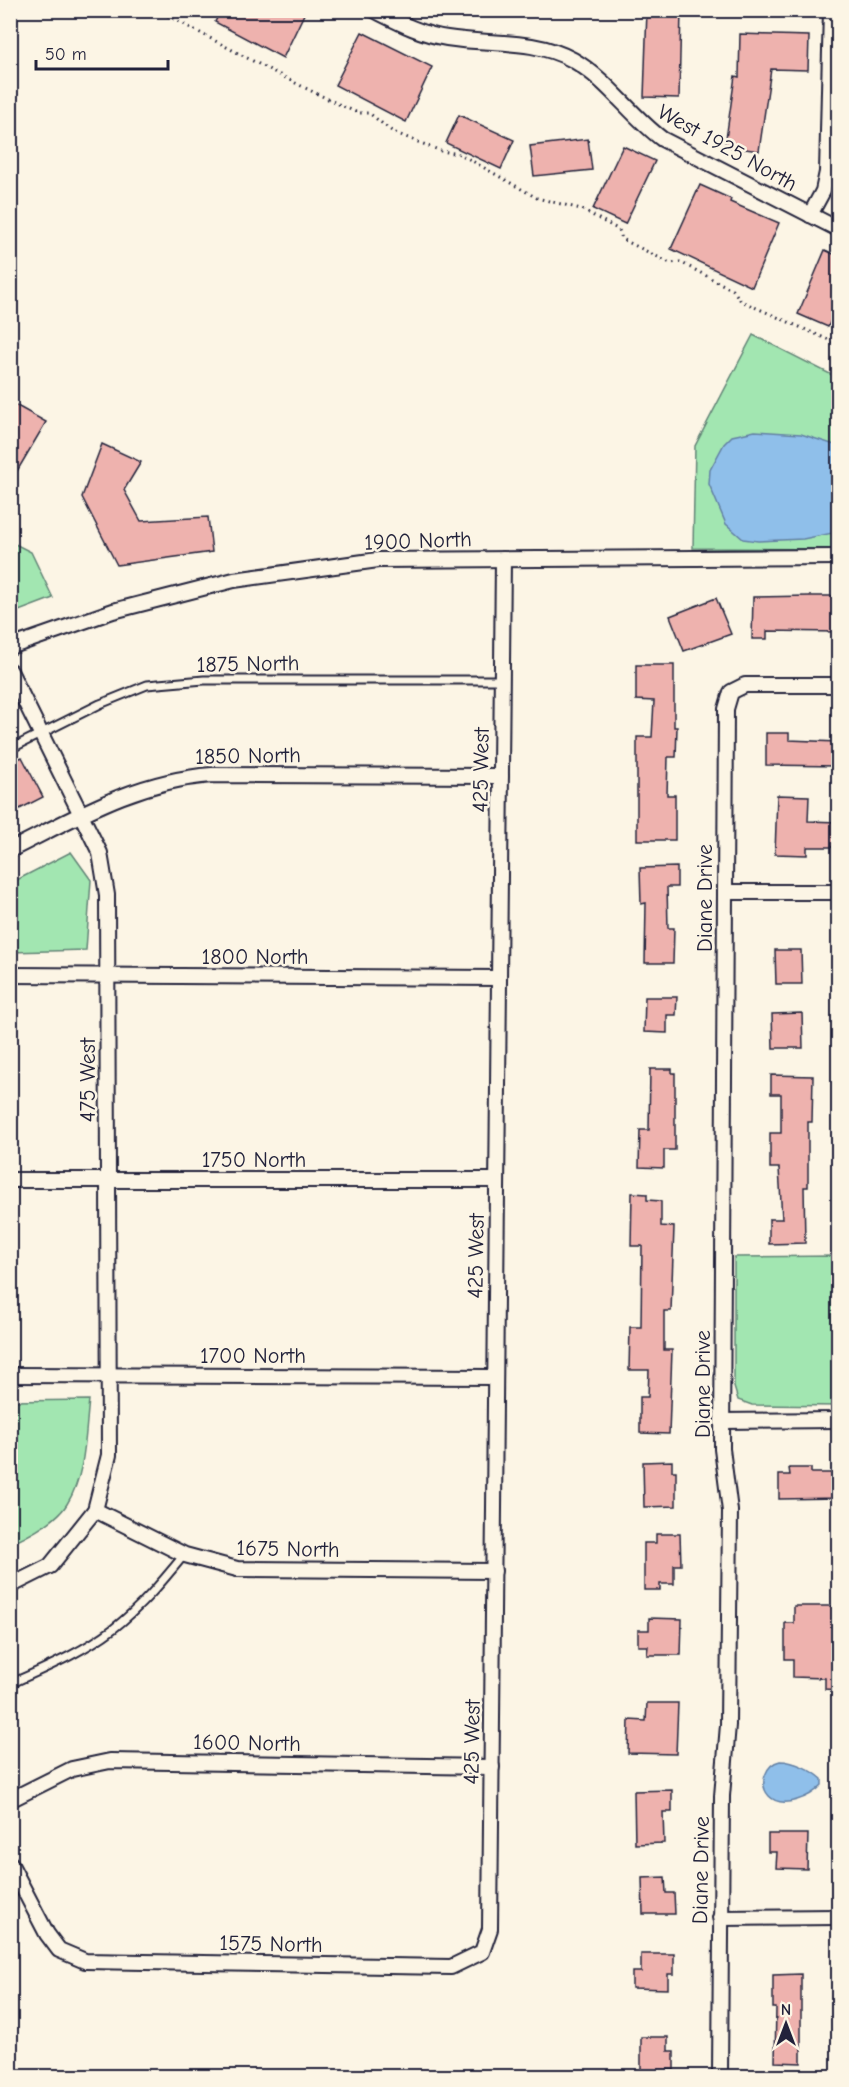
<svg xmlns="http://www.w3.org/2000/svg" width="849" height="2087" viewBox="0 0 849 2087" font-family="'Comic Neue',sans-serif">
<style>
.green{fill:#a2e6b1;stroke:#628476;stroke-width:1.5}
.water{fill:#8fbfea;stroke:#6380a4;stroke-width:1.5}
.building{fill:#eeb2ae;stroke:#22223b;stroke-width:1.5}
.lines{fill:none;stroke-linecap:round;stroke-linejoin:round}
.service-casing{stroke:#22223b;stroke-width:11}
.minor-casing{stroke:#22223b;stroke-width:18}
.path{stroke:#22223b;stroke-width:3;stroke-dasharray:1.5 4.5;stroke-linecap:butt}
.service{stroke:#fcf5e5;stroke-width:7}
.minor{stroke:#fcf5e5;stroke-width:14}
.labels{text-anchor:middle;stroke-width:5;stroke-linejoin:round;paint-order:stroke}
.street-label{font-size:22px;fill:#22223b;stroke:#fcf5e5}
</style>
<rect width="100%" height="100%" fill="#fcf5e5"/>
<filter id="ink" filterUnits="userSpaceOnUse"><feTurbulence type="fractalNoise" baseFrequency=".0167" numOctaves="2"/><feDisplacementMap in="SourceGraphic" scale="12" xChannelSelector="R" yChannelSelector="G"/><feConvolveMatrix kernelMatrix="1 2 1 2 8 2 1 2 1" color-interpolation-filters="sRGB"/></filter>
<g filter="url(#ink)">
<g class="green">
<path d="M 753,335 L 838,378 L 838,549 L 693,548 L 695,446 Z"/>
<path d="M 11,542 L 31,552 L 53,598 L 11,614 Z"/>
<path d="M 71,852 L 91,880 L 86,950 L 11,952 L 11,883 Z"/>
<path d="M 838,1256 L 838,1406 L 752,1405 L 738,1400 L 734,1387 L 734,1257 Z"/>
<path d="M 89,1400 C 85,1434 86,1474 67,1504 C 57,1521 28,1536 11,1544 L 11,1401 Z"/>
</g>
<g class="water">
<path d="M 755,431 L 801,434 L 838,446 L 838,532 L 803,539 L 758,541 L 743,539 L 726,524 L 709,484 L 710,470 L 724,444 L 732,436 Z"/>
<path d="M 780,1761 C 794,1761 812,1770 822,1779 L 822,1785 C 811,1797 782,1810 769,1796 C 758,1784 766,1764 780,1761 Z"/>
</g>
<g class="building">
<path d="M 221,10 L 306,10 L 283,58 L 215,22 Z"/>
<path d="M 647,10 L 681,10 L 679,98 L 644,97 Z"/>
<path d="M 362,32 L 432,67 L 406,122 L 335,85 Z"/>
<path d="M 740,34 L 809,36 L 808,70 L 771,69 L 759,151 L 725,146 L 735,76 L 739,77 Z"/>
<path d="M 459,115 L 514,140 L 501,169 L 446,143 Z"/>
<path d="M 588,139 L 592,170 L 534,176 L 530,146 Z"/>
<path d="M 623,146 L 655,161 L 625,224 L 593,209 Z"/>
<path d="M 700,185 L 731,199 L 730,202 L 779,223 L 752,287 L 671,249 Z"/>
<path d="M 825,250 L 838,256 L 838,303 L 828,327 L 798,314 Z"/>
<path d="M 10,402 L 46,422 L 10,483 Z"/>
<path d="M 102,444 L 141,462 L 124,490 L 141,521 L 208,517 L 212,552 L 117,565 L 82,497 Z"/>
<path d="M 809,596 L 838,596 L 838,632 L 767,631 L 767,639 L 752,639 L 753,597 Z"/>
<path d="M 716,598 L 731,634 L 684,651 L 670,616 Z"/>
<path d="M 636,665 L 674,665 L 674,727 L 677,727 L 676,757 L 668,757 L 667,795 L 675,795 L 675,840 L 637,840 L 637,737 L 652,737 L 654,701 L 636,700 Z"/>
<path d="M 766,733 L 789,733 L 789,740 L 838,742 L 838,766 L 766,765 Z"/>
<path d="M 22,757 L 43,797 L 10,814 L 10,763 Z"/>
<path d="M 777,795 L 809,796 L 808,821 L 838,822 L 838,847 L 807,847 L 807,855 L 775,854 Z"/>
<path d="M 677,867 L 677,887 L 667,887 L 668,928 L 674,928 L 673,963 L 645,963 L 646,903 L 641,904 L 640,868 Z"/>
<path d="M 775,950 L 801,950 L 802,984 L 776,984 Z"/>
<path d="M 645,997 L 677,997 L 676,1015 L 667,1015 L 667,1033 L 644,1032 Z"/>
<path d="M 802,1013 L 803,1048 L 773,1048 L 772,1014 Z"/>
<path d="M 650,1069 L 672,1069 L 672,1073 L 675,1073 L 675,1150 L 664,1150 L 664,1168 L 639,1167 L 640,1130 L 649,1130 Z"/>
<path d="M 771,1075 L 813,1076 L 812,1122 L 808,1122 L 808,1187 L 804,1187 L 805,1243 L 769,1244 L 769,1219 L 782,1219 L 779,1168 L 770,1168 L 770,1133 L 781,1133 L 781,1094 L 771,1094 Z"/>
<path d="M 632,1193 L 647,1194 L 647,1200 L 661,1201 L 661,1226 L 674,1227 L 671,1311 L 664,1311 L 664,1350 L 672,1350 L 669,1434 L 640,1433 L 640,1397 L 648,1397 L 649,1370 L 629,1370 L 630,1327 L 641,1327 L 642,1246 L 631,1246 Z"/>
<path d="M 672,1461 L 672,1471 L 676,1471 L 676,1506 L 644,1507 L 643,1462 Z"/>
<path d="M 789,1468 L 811,1468 L 811,1473 L 838,1473 L 838,1498 L 779,1499 L 779,1475 L 790,1475 Z"/>
<path d="M 656,1534 L 680,1534 L 681,1565 L 674,1565 L 674,1584 L 660,1584 L 660,1590 L 644,1590 L 644,1543 L 656,1543 Z"/>
<path d="M 794,1606 L 838,1606 L 838,1690 L 825,1689 L 825,1678 L 793,1677 L 793,1659 L 785,1659 L 785,1623 L 794,1623 Z"/>
<path d="M 649,1618 L 682,1619 L 681,1655 L 647,1655 L 648,1646 L 638,1646 L 638,1630 L 649,1630 Z"/>
<path d="M 647,1703 L 678,1703 L 676,1754 L 628,1753 L 629,1720 L 646,1721 Z"/>
<path d="M 672,1790 L 672,1812 L 663,1812 L 664,1843 L 635,1844 L 634,1791 Z"/>
<path d="M 768,1834 L 808,1834 L 807,1869 L 776,1868 L 777,1852 L 768,1852 Z"/>
<path d="M 665,1877 L 666,1893 L 674,1893 L 675,1914 L 643,1914 L 642,1878 Z"/>
<path d="M 641,1954 L 674,1954 L 674,1974 L 668,1974 L 668,1989 L 632,1988 L 632,1972 L 641,1972 Z"/>
<path d="M 801,1974 L 801,2063 L 775,2062 L 776,2008 L 773,2008 L 773,1975 Z"/>
<path d="M 641,2037 L 668,2037 L 668,2051 L 674,2051 L 674,2070 L 641,2070 Z"/>
</g>
<g class="lines">
<defs>
<g id="service">
<path d="M 10,749 L 100,704 L 147,685 L 204,680 L 501,680"/>
<path d="M 10,1684 C 45,1668 83,1652 113,1629 C 141,1607 162,1582 184,1555"/>
</g>
<g id="minor">
<path d="M 374,10 C 398,22 420,34 447,38 C 489,45 533,38 573,60 C 608,80 630,115 662,139 L 838,229"/>
<path d="M 810,215 L 823,191 L 827,172 L 831,10"/>
<path d="M 10,647 L 113,611 L 234,580 L 378,560 L 838,557"/>
<path d="M 10,671 L 100,853 L 107,895 L 109,1455 L 95,1510 L 50,1566 L 10,1586"/>
<path d="M 10,850 C 78,816 136,781 212,775 L 501,776"/>
<path d="M 725,892 L 838,892"/>
<path d="M 10,975 L 499,978"/>
<path d="M 10,1180 L 497,1180"/>
<path d="M 10,1375 L 495,1377"/>
<path d="M 722,1421 L 838,1420"/>
<path d="M 95,1510 L 185,1555 L 237,1569 L 494,1571"/>
<path d="M 10,1800 L 72,1769 L 110,1761 L 492,1767"/>
<path d="M 10,1863 L 47,1934 L 59,1950 L 85,1961 L 451,1967 L 482,1952 L 490,1929 L 503,559"/>
<path d="M 720,1918 L 838,1917"/>
<path d="M 720,2076 L 722,1796 L 728,1725 L 730,1511 L 722,1449 L 726,709 L 731,692 L 745,685 L 838,685"/>
</g>
</defs>
<use href="#service" class="service-casing"/>
<use href="#minor" class="minor-casing"/>
<path class="path" d="M 157,10 C 224,45 289,82 358,113 L 369,113 L 393,132 L 441,151 L 460,154 L 537,198 L 581,209 L 619,230 L 622,239 L 670,263 L 680,262 L 733,290 L 741,301 L 838,344"/>
<use href="#service" class="service"/>
<use href="#minor" class="minor"/>
</g>
</g>
<g class="labels">
<g class="street-label">
<text transform="translate(728 147) rotate(29)" y="8">West 1925 North</text>
<text transform="translate(418 540) rotate(-2)" y="8">1900 North</text>
<text transform="translate(248 663) rotate(-1)" y="8">1875 North</text>
<text transform="translate(248 755) rotate(-1)" y="8">1850 North</text>
<text transform="translate(480 770) rotate(-89)" y="8">425 West</text>
<text transform="translate(704 898) rotate(-90)" y="8">Diane Drive</text>
<text x="255" y="964">1800 North</text>
<text transform="translate(87 1080) rotate(-90)" y="8">475 West</text>
<text x="254" y="1167">1750 North</text>
<text transform="translate(475 1256) rotate(-89)" y="8">425 West</text>
<text x="253" y="1363">1700 North</text>
<text transform="translate(702 1384) rotate(-90)" y="8">Diane Drive</text>
<text transform="translate(288 1548) rotate(1)" y="8">1675 North</text>
<text transform="translate(247 1742) rotate(1)" y="8">1600 North</text>
<text transform="translate(471 1742) rotate(-89)" y="8">425 West</text>
<text transform="translate(700 1870) rotate(-89)" y="8">Diane Drive</text>
<text transform="translate(271 1943) rotate(1)" y="8">1575 North</text>
</g>
</g>
<rect width="849" height="2087" fill="none" stroke="#fcf5e5" stroke-width="36"/>
<rect x="18" y="18" width="813" height="2051" fill="none" stroke="#22223b" stroke-width="2" filter="url(#ink)"/>
<g transform="translate(786 2024)" stroke="#fcf5e5" stroke-width="4.5" paint-order="stroke">
<path d="M0-4.5L10 22L0 15L-10 22Z" fill="#22223b"/>
<text y="-9" font-size="16" font-weight="bold" text-anchor="middle" fill="#22223b">N</text>
</g>
<path d="M36 60v9h132v-9" fill="none" stroke="#22223b" stroke-width="3"/>
<text x="45" y="60" font-size="18" fill="#22223b" stroke="#fcf5e5" stroke-width="4.5" paint-order="stroke">50 m</text>
</svg>
